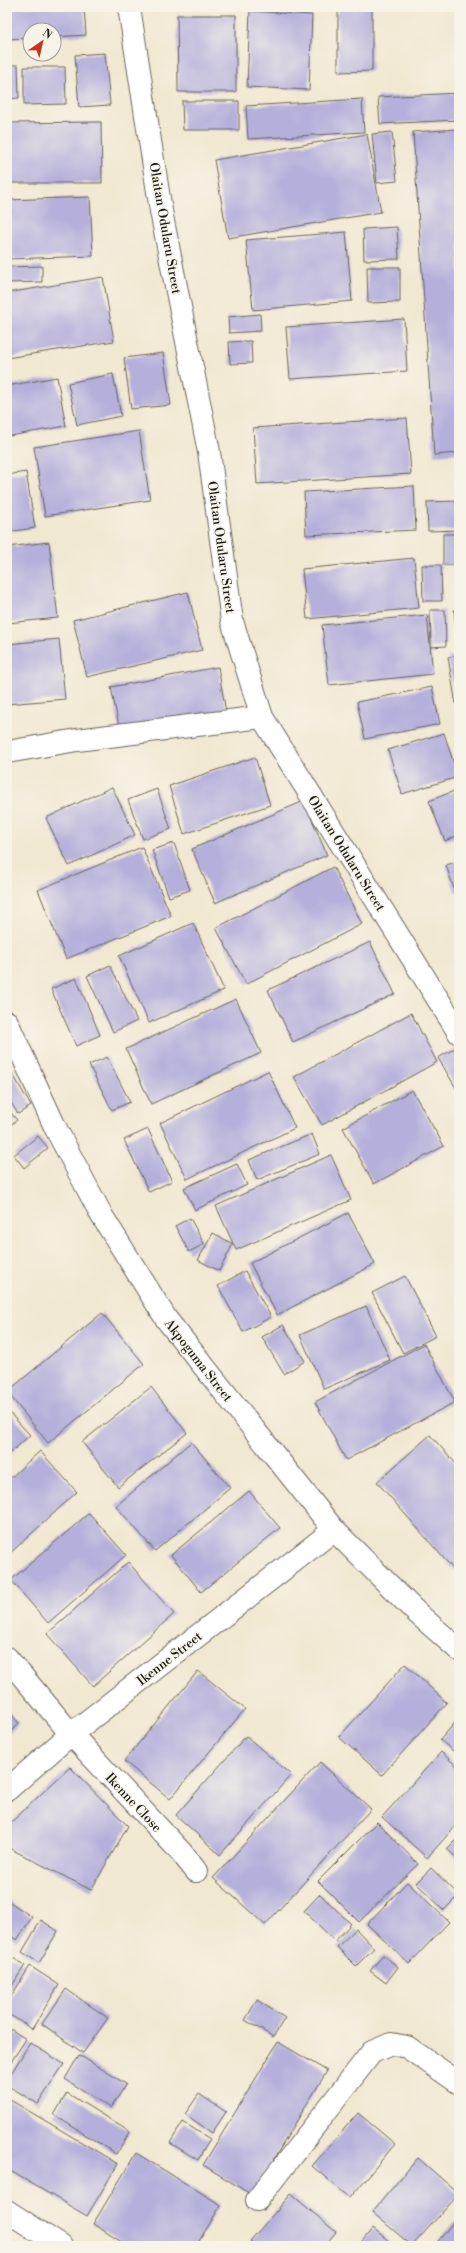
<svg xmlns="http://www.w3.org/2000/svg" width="466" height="2253" viewBox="0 0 466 2253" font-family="'Libre Bodoni',serif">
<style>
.building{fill:#b5b0db}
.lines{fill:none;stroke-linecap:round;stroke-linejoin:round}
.street-casing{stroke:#67635b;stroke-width:24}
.street{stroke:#fff;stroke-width:22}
.labels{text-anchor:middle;stroke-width:3;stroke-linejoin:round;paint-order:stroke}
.street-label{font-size:13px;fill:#1c1c1c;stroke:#f7f3e8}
</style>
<rect width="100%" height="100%" fill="#f7f3e8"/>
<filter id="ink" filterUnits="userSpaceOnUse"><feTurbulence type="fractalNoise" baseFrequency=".025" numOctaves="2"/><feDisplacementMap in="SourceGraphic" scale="8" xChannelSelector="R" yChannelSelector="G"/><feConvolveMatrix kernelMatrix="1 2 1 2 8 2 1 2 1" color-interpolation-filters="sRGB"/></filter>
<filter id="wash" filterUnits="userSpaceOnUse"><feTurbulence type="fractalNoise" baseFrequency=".012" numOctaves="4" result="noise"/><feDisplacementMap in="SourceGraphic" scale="16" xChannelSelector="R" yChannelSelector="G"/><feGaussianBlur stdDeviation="0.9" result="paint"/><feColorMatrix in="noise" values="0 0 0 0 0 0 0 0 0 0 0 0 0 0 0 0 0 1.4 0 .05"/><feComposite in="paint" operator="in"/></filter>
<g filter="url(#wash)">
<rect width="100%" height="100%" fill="#f1e8d1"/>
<g id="blocks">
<g class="building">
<path d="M 7,7 L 84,7 L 86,35 L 54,37 L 54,30 L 30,30 L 30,38 L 7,39 Z"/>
<path d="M 338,7 L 372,7 L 372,71 L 338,72 Z"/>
<path d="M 250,11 L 312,15 L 309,90 L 247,87 Z"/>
<path d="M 177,15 L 236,15 L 236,92 L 178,92 Z"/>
<path d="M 105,53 L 110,105 L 79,107 L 75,55 Z"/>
<path d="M 7,65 L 18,65 L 19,98 L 7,99 Z"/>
<path d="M 24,67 L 65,67 L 66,104 L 24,105 Z"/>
<path d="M 459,93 L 459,120 L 380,124 L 378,97 Z"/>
<path d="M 362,99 L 364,132 L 248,139 L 246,106 Z"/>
<path d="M 182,101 L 239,101 L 239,130 L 183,130 Z"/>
<path d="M 101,122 L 102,183 L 7,183 L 7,123 Z"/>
<path d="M 459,129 L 459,453 L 434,455 L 413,132 Z"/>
<path d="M 392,132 L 397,181 L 377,183 L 372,134 Z"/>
<path d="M 367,134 L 381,212 L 228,238 L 214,160 Z"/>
<path d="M 90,197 L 93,256 L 7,259 L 7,200 Z"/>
<path d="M 397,227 L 399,259 L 364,260 L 363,229 Z"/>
<path d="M 346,232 L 352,301 L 253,310 L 246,240 Z"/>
<path d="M 42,266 L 42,282 L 7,283 L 7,267 Z"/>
<path d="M 367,267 L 400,267 L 400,302 L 368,303 Z"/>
<path d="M 103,277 L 114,341 L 7,358 L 7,293 Z"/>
<path d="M 260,314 L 261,331 L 229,333 L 228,317 Z"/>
<path d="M 404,319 L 407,371 L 290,379 L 286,327 Z"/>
<path d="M 251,341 L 252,363 L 230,364 L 229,342 Z"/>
<path d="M 163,353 L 171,405 L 131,409 L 124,358 Z"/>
<path d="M 113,374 L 121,416 L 77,425 L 68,383 Z"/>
<path d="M 57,377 L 66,426 L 10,436 L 7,419 L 7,386 Z"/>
<path d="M 407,418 L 411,474 L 257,484 L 253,428 Z"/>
<path d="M 139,431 L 150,500 L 45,516 L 34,447 Z"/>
<path d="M 26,472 L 35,528 L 7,532 L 7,475 Z"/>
<path d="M 414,486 L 416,530 L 306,535 L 304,492 Z"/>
<path d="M 459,501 L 459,530 L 428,531 L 427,502 Z"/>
<rect x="443" y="534" width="16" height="31"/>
<path d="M 49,542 L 58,618 L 7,623 L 7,547 Z"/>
<path d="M 414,558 L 419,608 L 307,619 L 302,569 Z"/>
<path d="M 422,565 L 441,565 L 442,601 L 423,601 Z"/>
<path d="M 188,592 L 202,650 L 87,677 L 73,620 Z"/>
<path d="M 430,610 L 445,610 L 446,646 L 431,647 Z"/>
<path d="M 454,610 L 459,610 L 459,639 L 457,639 Z"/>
<path d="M 427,615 L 433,674 L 329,685 L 322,625 Z"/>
<path d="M 59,639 L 65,699 L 7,704 L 7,644 Z"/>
<path d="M 459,655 L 459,705 L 456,705 L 448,657 Z"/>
<path d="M 218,667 L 226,712 L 120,731 L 111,687 Z"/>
<path d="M 432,687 L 440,724 L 365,739 L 357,702 Z"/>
<path d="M 444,733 L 458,777 L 402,794 L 388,750 Z"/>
<path d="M 255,757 L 270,805 L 184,834 L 169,786 Z"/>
<path d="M 112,787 L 135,835 L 69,866 L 46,818 Z"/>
<path d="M 157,789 L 171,829 L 143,839 L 128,800 Z"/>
<path d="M 459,789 L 459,835 L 445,841 L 429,801 Z"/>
<path d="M 304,801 L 327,855 L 215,903 L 192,849 Z"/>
<path d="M 174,843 L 190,890 L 169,897 L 152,850 Z"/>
<path d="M 142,847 L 171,916 L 66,959 L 38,890 Z"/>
<path d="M 459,861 L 459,891 L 455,892 L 446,865 Z"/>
<path d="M 333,867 L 362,924 L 246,984 L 216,928 Z"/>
<path d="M 193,923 L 224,990 L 149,1023 L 119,956 Z"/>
<path d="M 370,942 L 395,994 L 293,1042 L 268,990 Z"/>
<path d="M 110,965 L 137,1021 L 113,1032 L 87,976 Z"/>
<path d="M 76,978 L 100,1035 L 76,1046 L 51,989 Z"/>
<path d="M 236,999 L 261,1053 L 151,1104 L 126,1049 Z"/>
<path d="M 411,1013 L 437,1062 L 322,1125 L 294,1077 Z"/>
<path d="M 459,1046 L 459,1093 L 438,1058 Z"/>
<path d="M 107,1057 L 130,1102 L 112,1110 L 89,1065 Z"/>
<path d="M 7,1064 L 31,1106 L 18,1114 L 7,1096 Z"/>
<path d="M 268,1071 L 295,1128 L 187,1179 L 160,1123 Z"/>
<path d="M 412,1090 L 444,1146 L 374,1184 L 343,1128 Z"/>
<path d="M 7,1108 L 17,1120 L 7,1128 Z"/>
<path d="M 148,1129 L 172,1181 L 149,1192 L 124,1140 Z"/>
<path d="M 312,1134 L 320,1154 L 257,1180 L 249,1160 Z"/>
<path d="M 38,1136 L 48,1148 L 24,1168 L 14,1155 Z"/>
<path d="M 331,1155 L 351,1200 L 236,1250 L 216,1206 Z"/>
<path d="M 237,1164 L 247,1185 L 195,1210 L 184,1188 Z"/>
<path d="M 348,1213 L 375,1264 L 277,1315 L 250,1263 Z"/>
<path d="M 190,1218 L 204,1244 L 189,1252 L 175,1226 Z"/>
<path d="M 213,1233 L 233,1244 L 219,1271 L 198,1260 Z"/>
<path d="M 245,1271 L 271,1317 L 243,1332 L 218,1286 Z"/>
<path d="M 405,1276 L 436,1336 L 403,1353 L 372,1293 Z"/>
<path d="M 366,1306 L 390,1360 L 324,1389 L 300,1335 Z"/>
<path d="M 102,1313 L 144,1364 L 48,1443 L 7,1392 Z"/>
<path d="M 283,1325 L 305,1361 L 284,1374 L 262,1337 Z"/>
<path d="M 424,1344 L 455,1402 L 346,1460 L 315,1402 Z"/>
<path d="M 151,1387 L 187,1433 L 118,1487 L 82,1442 Z"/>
<path d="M 7,1410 L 30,1435 L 7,1456 Z"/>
<path d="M 430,1435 L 459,1467 L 459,1565 L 454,1570 L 377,1482 Z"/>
<path d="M 191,1442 L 230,1488 L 155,1551 L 116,1506 Z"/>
<path d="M 40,1451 L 77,1492 L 7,1556 L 7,1481 Z"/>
<path d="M 249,1491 L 280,1528 L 201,1592 L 171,1555 Z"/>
<path d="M 89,1513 L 126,1555 L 48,1623 L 11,1580 Z"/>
<path d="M 128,1562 L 174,1614 L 93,1686 L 47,1634 Z"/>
<path d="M 405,1664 L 447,1703 L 382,1775 L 339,1737 Z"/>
<path d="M 198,1671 L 245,1709 L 170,1799 L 124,1761 Z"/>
<path d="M 7,1710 L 19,1723 L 7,1735 Z"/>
<path d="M 459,1718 L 459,1756 L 440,1740 Z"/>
<path d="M 246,1736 L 291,1775 L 220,1855 L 176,1815 Z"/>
<path d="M 441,1752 L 459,1768 L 459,1822 L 427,1858 L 382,1817 Z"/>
<path d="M 320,1762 L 371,1809 L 265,1925 L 213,1878 Z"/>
<path d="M 70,1767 L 128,1826 L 91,1890 L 7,1847 L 7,1826 Z"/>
<path d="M 377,1822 L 418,1864 L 359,1922 L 318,1881 Z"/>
<path d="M 459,1837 L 459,1860 L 447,1849 Z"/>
<path d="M 431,1868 L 459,1895 L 444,1910 L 416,1883 Z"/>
<path d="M 407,1882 L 449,1922 L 409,1964 L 367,1924 Z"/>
<path d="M 320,1894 L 351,1924 L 335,1941 L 304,1911 Z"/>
<path d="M 7,1900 L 32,1917 L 17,1940 L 7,1934 Z"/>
<path d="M 41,1920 L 58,1931 L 39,1963 L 22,1952 Z"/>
<path d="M 356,1929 L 374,1948 L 356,1966 L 337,1947 Z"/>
<path d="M 383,1955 L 398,1967 L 386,1983 L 370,1971 Z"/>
<path d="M 11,1957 L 25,1965 L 7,1994 L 7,1964 Z"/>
<path d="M 30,1966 L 59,1985 L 32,2029 L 7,2013 L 7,2003 Z"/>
<path d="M 66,1989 L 108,2018 L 83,2053 L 42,2024 Z"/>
<path d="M 257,2000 L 285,2018 L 273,2037 L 245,2020 Z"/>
<path d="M 7,2027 L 26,2039 L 7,2068 Z"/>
<path d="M 278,2042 L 327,2071 L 252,2195 L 203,2165 Z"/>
<path d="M 30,2043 L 64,2064 L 38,2104 L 7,2085 L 7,2080 Z"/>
<path d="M 79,2055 L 126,2084 L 111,2108 L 65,2079 Z"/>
<path d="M 67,2093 L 130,2132 L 116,2154 L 54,2115 Z"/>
<path d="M 199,2094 L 226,2112 L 212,2133 L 185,2114 Z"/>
<path d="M 7,2098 L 118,2164 L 87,2216 L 7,2169 Z"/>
<path d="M 358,2113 L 395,2144 L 350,2198 L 312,2166 Z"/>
<path d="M 183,2122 L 210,2139 L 198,2160 L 170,2143 Z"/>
<path d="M 136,2153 L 221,2205 L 196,2246 L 128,2246 L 93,2224 Z"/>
<path d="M 418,2158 L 459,2194 L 412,2246 L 372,2212 Z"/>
<path d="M 291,2194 L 336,2232 L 324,2246 L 256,2246 L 250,2241 Z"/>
<path d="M 459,2215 L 459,2246 L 456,2243 L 453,2246 L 434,2246 Z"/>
<path d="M 373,2228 L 395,2246 L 358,2246 Z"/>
</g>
</g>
</g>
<g filter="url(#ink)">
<use href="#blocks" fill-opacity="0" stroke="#67635b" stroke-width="1"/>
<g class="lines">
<defs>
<g id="street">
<path d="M 129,7 L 161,211 L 209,452 L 232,621 L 262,717 L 459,1033"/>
<path d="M 7,752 L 77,740 L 262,717"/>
<path d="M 7,1022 L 56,1129 L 102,1216 L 167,1320 L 334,1530 L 416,1612 L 459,1650"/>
<path d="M 7,1658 L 71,1734 L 181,1852 L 196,1871"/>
<path d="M 7,1790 L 71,1734 L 334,1530"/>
<path d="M 257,2200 L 372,2052 L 391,2044 L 407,2047 L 459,2083"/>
<path d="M 7,2211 L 61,2246"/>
</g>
</defs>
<use href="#street" class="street-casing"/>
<use href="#street" class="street"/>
</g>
</g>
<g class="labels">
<g class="street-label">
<text transform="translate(166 228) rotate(80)" y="5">Olaitan Odularu Street</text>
<text transform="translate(222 547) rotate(82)" y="5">Olaitan Odularu Street</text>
<text transform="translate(347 853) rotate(58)" y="5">Olaitan Odularu Street</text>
<text transform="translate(199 1360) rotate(52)" y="5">Akpoguma Street</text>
<text transform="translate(169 1658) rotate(-38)" y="5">Ikenne Street</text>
<text transform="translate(134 1802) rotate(47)" y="5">Ikenne Close</text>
</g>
</g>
<rect width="466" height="2253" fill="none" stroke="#f7f3e8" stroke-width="24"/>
<g transform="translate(42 42) rotate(34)"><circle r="19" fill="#f7f3e8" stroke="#9f9d96"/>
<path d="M0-3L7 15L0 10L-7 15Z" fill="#c8321e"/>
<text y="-6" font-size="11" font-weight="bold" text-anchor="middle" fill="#1c1c1c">N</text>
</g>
</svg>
